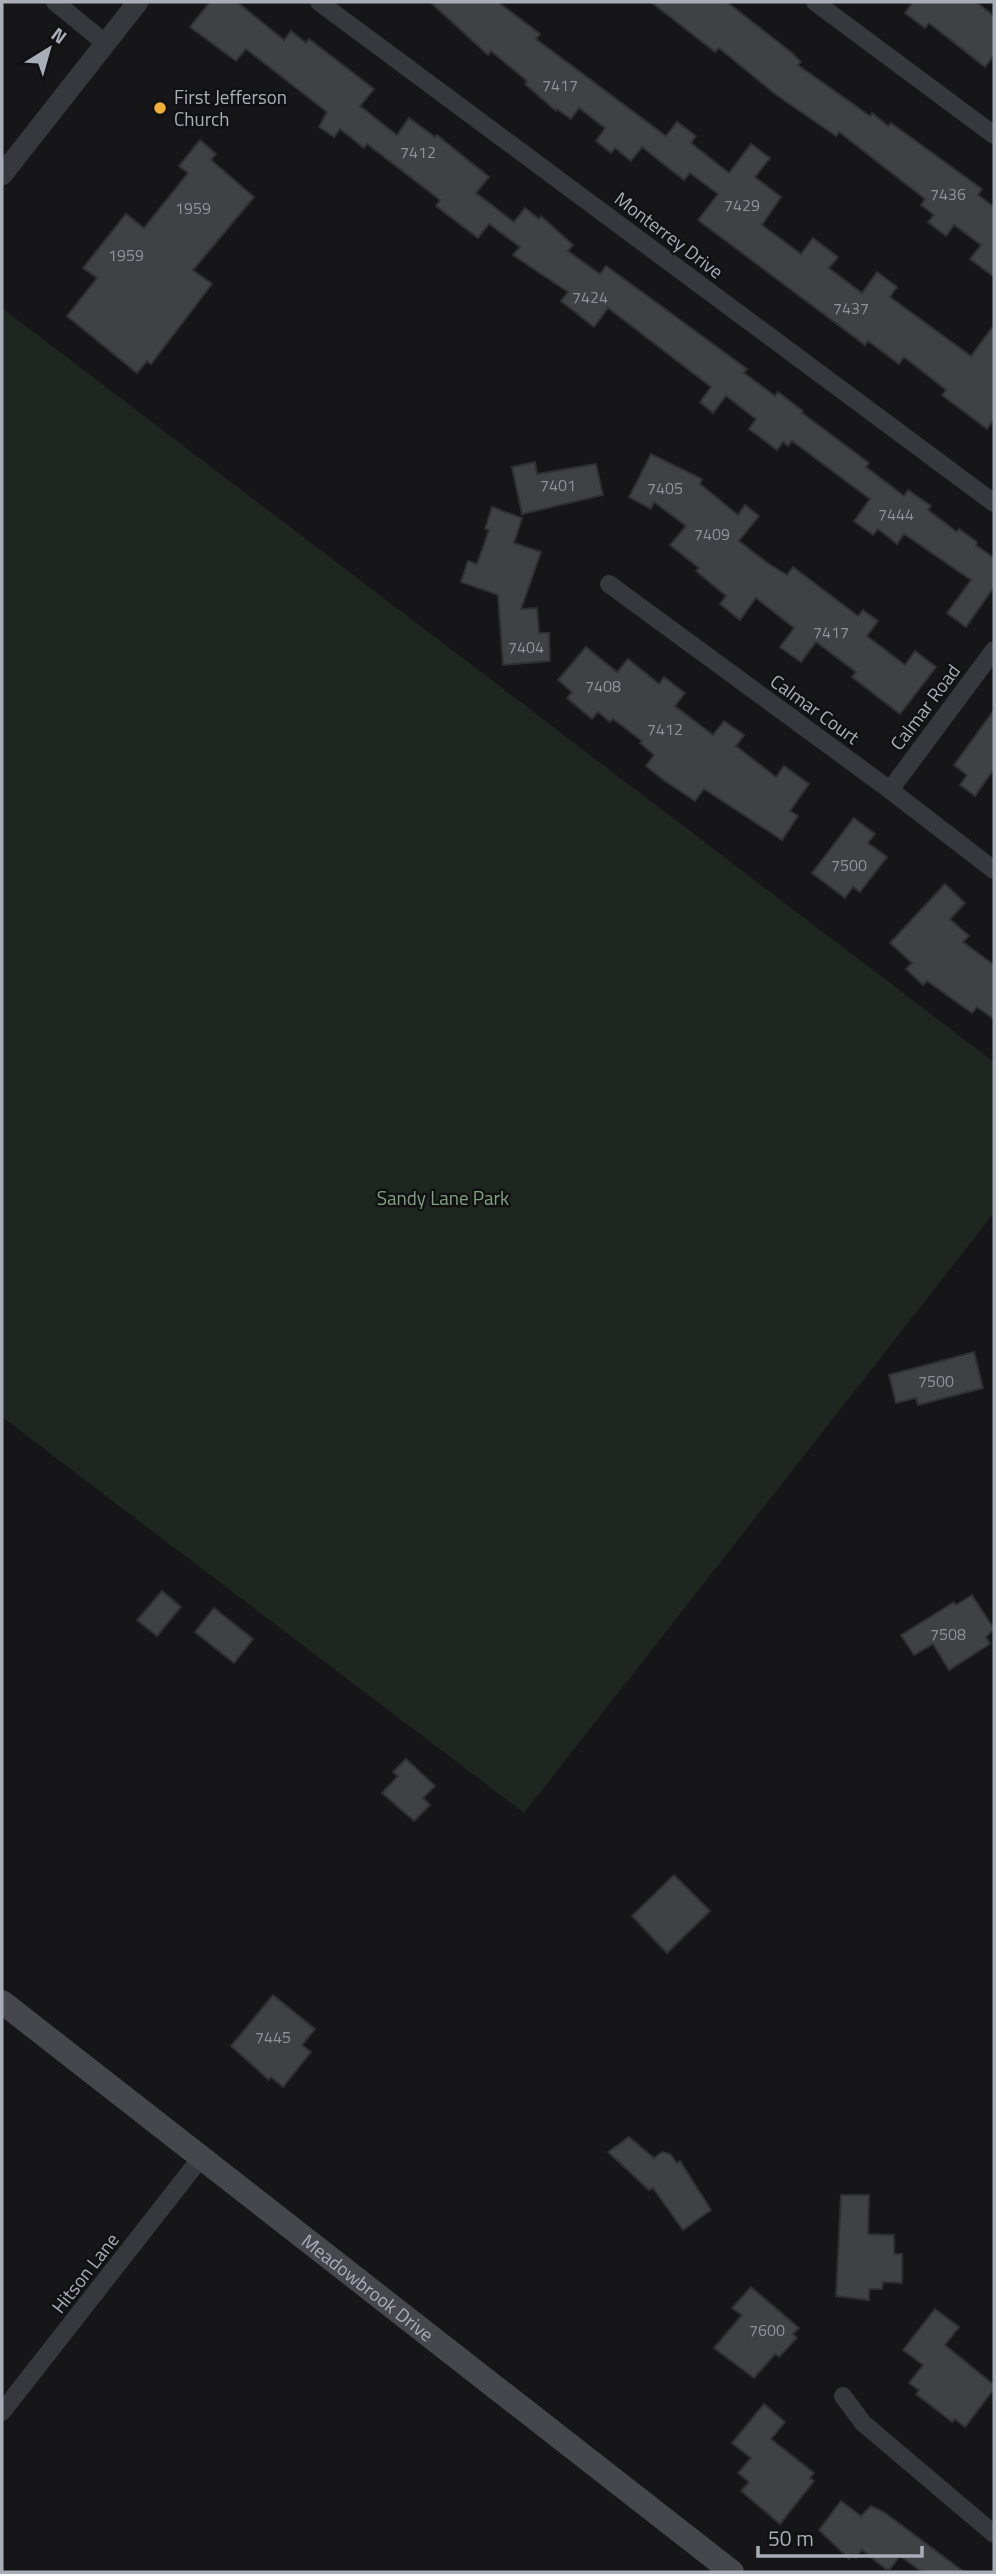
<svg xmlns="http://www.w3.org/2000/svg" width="996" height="2574" viewBox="0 0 996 2574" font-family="'Titillium Web',sans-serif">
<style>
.green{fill:#1e261f}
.building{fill:#404145;stroke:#303034;stroke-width:2}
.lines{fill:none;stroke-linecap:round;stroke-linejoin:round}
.minor{stroke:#37383d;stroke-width:18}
.tertiary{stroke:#37383d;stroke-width:21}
.secondary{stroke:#45474d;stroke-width:24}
.poi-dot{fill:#f2b134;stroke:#111113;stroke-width:2.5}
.labels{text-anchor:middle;stroke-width:5;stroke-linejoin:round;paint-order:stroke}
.number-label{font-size:16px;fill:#8e929b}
.poi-label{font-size:19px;fill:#a8adb8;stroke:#111113;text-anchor:start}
.street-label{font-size:19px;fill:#a8adb8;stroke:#111113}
.park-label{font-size:19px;fill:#7fa381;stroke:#111113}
</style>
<rect width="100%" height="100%" fill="#161618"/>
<path class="green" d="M 2,308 L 994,1062 L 994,1213 L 524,1813 L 2,1417 Z"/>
<g class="building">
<path d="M 210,2 L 237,2 L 284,40 L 291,31 L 306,43 L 309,39 L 374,89 L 360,106 L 397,135 L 409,118 L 435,137 L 437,135 L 489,177 L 476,193 L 514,222 L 525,208 L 539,219 L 541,216 L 573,245 L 568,251 L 600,274 L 606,266 L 642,292 L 747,369 L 744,373 L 775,396 L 778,392 L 803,411 L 802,413 L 869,463 L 866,467 L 904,496 L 908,490 L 931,506 L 928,510 L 957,532 L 959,529 L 977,542 L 976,545 L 994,558 L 994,587 L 966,627 L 947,613 L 971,580 L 904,534 L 897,544 L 878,529 L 873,535 L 854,521 L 870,499 L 792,441 L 788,446 L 783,442 L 777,450 L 749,429 L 756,419 L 726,396 L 713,413 L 700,402 L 711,387 L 608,308 L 594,327 L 561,301 L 568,292 L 513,255 L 520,247 L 489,224 L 478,238 L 436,206 L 440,200 L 367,144 L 364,148 L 340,129 L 334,137 L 319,127 L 327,112 L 246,49 L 236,61 L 190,27 Z"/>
<path d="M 430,2 L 498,2 L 540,34 L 536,39 L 666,136 L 677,122 L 696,136 L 691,143 L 729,173 L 751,144 L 770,158 L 755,177 L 781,197 L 762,225 L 801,254 L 813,238 L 838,257 L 829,268 L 862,293 L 877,272 L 897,287 L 890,297 L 971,356 L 994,325 L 994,419 L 987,429 L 942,395 L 946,390 L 904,357 L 899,364 L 868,341 L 865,345 L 698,220 L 718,194 L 690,173 L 684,180 L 642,147 L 631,161 L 615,148 L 611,153 L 596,141 L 605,128 L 579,108 L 571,119 L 557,109 L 556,111 L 525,84 L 527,81 L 491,51 L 488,55 Z"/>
<path d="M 651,2 L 727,2 L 792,53 L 801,62 L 798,65 L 870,116 L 872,113 L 888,126 L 891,123 L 982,189 L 978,195 L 994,207 L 994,277 L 970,259 L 981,245 L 954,225 L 946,236 L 928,222 L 934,215 L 921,205 L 925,199 L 839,132 L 836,136 L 775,94 L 719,48 L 715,52 Z"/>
<path d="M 913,2 L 976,2 L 994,16 L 994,55 L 985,67 L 929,23 L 925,28 L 905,13 Z"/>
<path d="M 200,140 L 216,154 L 211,160 L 254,197 L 193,270 L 212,284 L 151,364 L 147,361 L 137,373 L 67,316 L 97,278 L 83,268 L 126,214 L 144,228 L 188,173 L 179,166 Z"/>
<path d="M 651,454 L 702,479 L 700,484 L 738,515 L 745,505 L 759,516 L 739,541 L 769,564 L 787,575 L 793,567 L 858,616 L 863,610 L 878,621 L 867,636 L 905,665 L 915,651 L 936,667 L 900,714 L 852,677 L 856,672 L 816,642 L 801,662 L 780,647 L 794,628 L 756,598 L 740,620 L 720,604 L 726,596 L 696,571 L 699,568 L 670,545 L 686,526 L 654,502 L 651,509 L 629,497 Z"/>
<path d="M 535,462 L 537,474 L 596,464 L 603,495 L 522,514 L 512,467 Z"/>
<path d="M 492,507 L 522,518 L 514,543 L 541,552 L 521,609 L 537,608 L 539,633 L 549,633 L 550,661 L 503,665 L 498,595 L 461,582 L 468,561 L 477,564 L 489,530 L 485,529 Z"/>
<path d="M 586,647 L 617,672 L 628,659 L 659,684 L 664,677 L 685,693 L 675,706 L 713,735 L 724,721 L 744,735 L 736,746 L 776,777 L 784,766 L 809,784 L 790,811 L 798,816 L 782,840 L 704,789 L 695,801 L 665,781 L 646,766 L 654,755 L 640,743 L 642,741 L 613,719 L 610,722 L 598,712 L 592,719 L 567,698 L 572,692 L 558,680 Z"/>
<path d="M 994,710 L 994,769 L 975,796 L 960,785 L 967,775 L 954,765 Z"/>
<path d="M 854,818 L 875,834 L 868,843 L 887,857 L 860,892 L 853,887 L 845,898 L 812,873 Z"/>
<path d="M 945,884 L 965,903 L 950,919 L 969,936 L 963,942 L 994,965 L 994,1019 L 977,1007 L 972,1013 L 927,981 L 923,985 L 906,969 L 912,963 L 890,943 Z"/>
<path d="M 974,1352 L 983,1388 L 918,1405 L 916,1398 L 896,1403 L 889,1375 Z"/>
<path d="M 162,1591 L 181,1607 L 157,1636 L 137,1620 Z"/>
<path d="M 972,1595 L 994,1629 L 986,1637 L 990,1644 L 949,1670 L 933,1644 L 914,1655 L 901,1635 L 954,1602 L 956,1605 Z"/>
<path d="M 214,1608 L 253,1639 L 234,1663 L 195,1632 Z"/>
<path d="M 406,1759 L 435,1786 L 423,1798 L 430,1805 L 414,1821 L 382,1793 L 398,1776 L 393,1772 Z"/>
<path d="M 674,1875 L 710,1911 L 667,1953 L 632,1916 Z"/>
<path d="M 273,1995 L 315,2029 L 302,2045 L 311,2052 L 283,2087 L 271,2077 L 269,2080 L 231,2046 Z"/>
<path d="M 629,2137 L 654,2158 L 662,2152 L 670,2154 L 677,2163 L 680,2161 L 711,2210 L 683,2230 L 653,2188 L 649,2190 L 608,2152 Z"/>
<path d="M 841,2195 L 869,2195 L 868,2234 L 894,2235 L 894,2254 L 902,2254 L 902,2283 L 883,2282 L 882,2289 L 869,2289 L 869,2300 L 836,2296 Z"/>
<path d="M 751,2287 L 799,2328 L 793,2334 L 797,2338 L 779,2357 L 775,2354 L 754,2378 L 714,2348 L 742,2315 L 732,2308 Z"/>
<path d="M 935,2309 L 959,2327 L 945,2345 L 994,2385 L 994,2389 L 965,2427 L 955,2419 L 952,2422 L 916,2394 L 919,2390 L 909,2383 L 923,2365 L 903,2350 Z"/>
<path d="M 764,2404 L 785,2422 L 771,2439 L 814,2473 L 810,2478 L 814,2481 L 780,2524 L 741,2491 L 749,2482 L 738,2473 L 751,2458 L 732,2443 Z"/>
<path d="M 841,2501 L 861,2516 L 871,2506 L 884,2512 L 964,2572 L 922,2572 L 900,2556 L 890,2569 L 886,2569 L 862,2550 L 856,2558 L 852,2555 L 849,2559 L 819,2530 Z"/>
</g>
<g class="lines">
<g class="minor">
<path d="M 55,2 L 105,43"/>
<path d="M 319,2 L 994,503"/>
<path d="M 815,2 L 994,135"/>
<path d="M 609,584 L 890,790 L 994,870"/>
<path d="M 890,790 L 994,650"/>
<path d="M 843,2396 L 863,2423 L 994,2534"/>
<path d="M 2,2412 L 200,2159"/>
</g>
<path class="tertiary" d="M 2,175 L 138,2"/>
<path class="secondary" id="s1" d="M 2,2002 L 732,2572"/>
</g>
<circle class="poi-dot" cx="160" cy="108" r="7"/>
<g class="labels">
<g class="number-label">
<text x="560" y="91">7417</text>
<text x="418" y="158">7412</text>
<text x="948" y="200">7436</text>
<text x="742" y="211">7429</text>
<text x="193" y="214">1959</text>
<text x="126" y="261">1959</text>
<text x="590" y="303">7424</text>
<text x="851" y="314">7437</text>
<text x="558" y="491">7401</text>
<text x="665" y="494">7405</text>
<text x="896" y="520">7444</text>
<text x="712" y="540">7409</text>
<text x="831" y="638">7417</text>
<text x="526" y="653">7404</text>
<text x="603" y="692">7408</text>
<text x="665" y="735">7412</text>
<text x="849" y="871">7500</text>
<text x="936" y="1387">7500</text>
<text x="948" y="1640">7508</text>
<text x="273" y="2043">7445</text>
<text x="767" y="2336">7600</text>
</g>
<g class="poi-label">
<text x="174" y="104">First Jefferson<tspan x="174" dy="22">Church</tspan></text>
</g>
<g class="street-label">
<text transform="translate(669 235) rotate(37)" y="7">Monterrey Drive</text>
<text transform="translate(925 707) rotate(-53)" y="7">Calmar Road</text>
<text transform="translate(815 709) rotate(36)" y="7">Calmar Court</text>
<text transform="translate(85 2273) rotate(-52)" y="7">Hitson Lane</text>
<text dy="7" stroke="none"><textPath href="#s1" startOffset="464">Meadowbrook Drive</textPath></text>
</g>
<g class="park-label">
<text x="443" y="1205">Sandy Lane Park</text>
</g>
</g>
<rect width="996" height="2574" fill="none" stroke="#a8adb8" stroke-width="7"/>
<g transform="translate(49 49) rotate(37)" stroke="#111113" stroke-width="5" paint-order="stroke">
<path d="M0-5L12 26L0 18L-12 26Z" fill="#a8adb8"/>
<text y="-10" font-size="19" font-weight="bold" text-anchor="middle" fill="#a8adb8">N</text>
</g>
<path d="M758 2546v10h164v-10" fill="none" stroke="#a8adb8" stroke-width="3.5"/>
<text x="768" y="2546" font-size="21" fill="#a8adb8" stroke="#111113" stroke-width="5" paint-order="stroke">50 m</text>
</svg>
